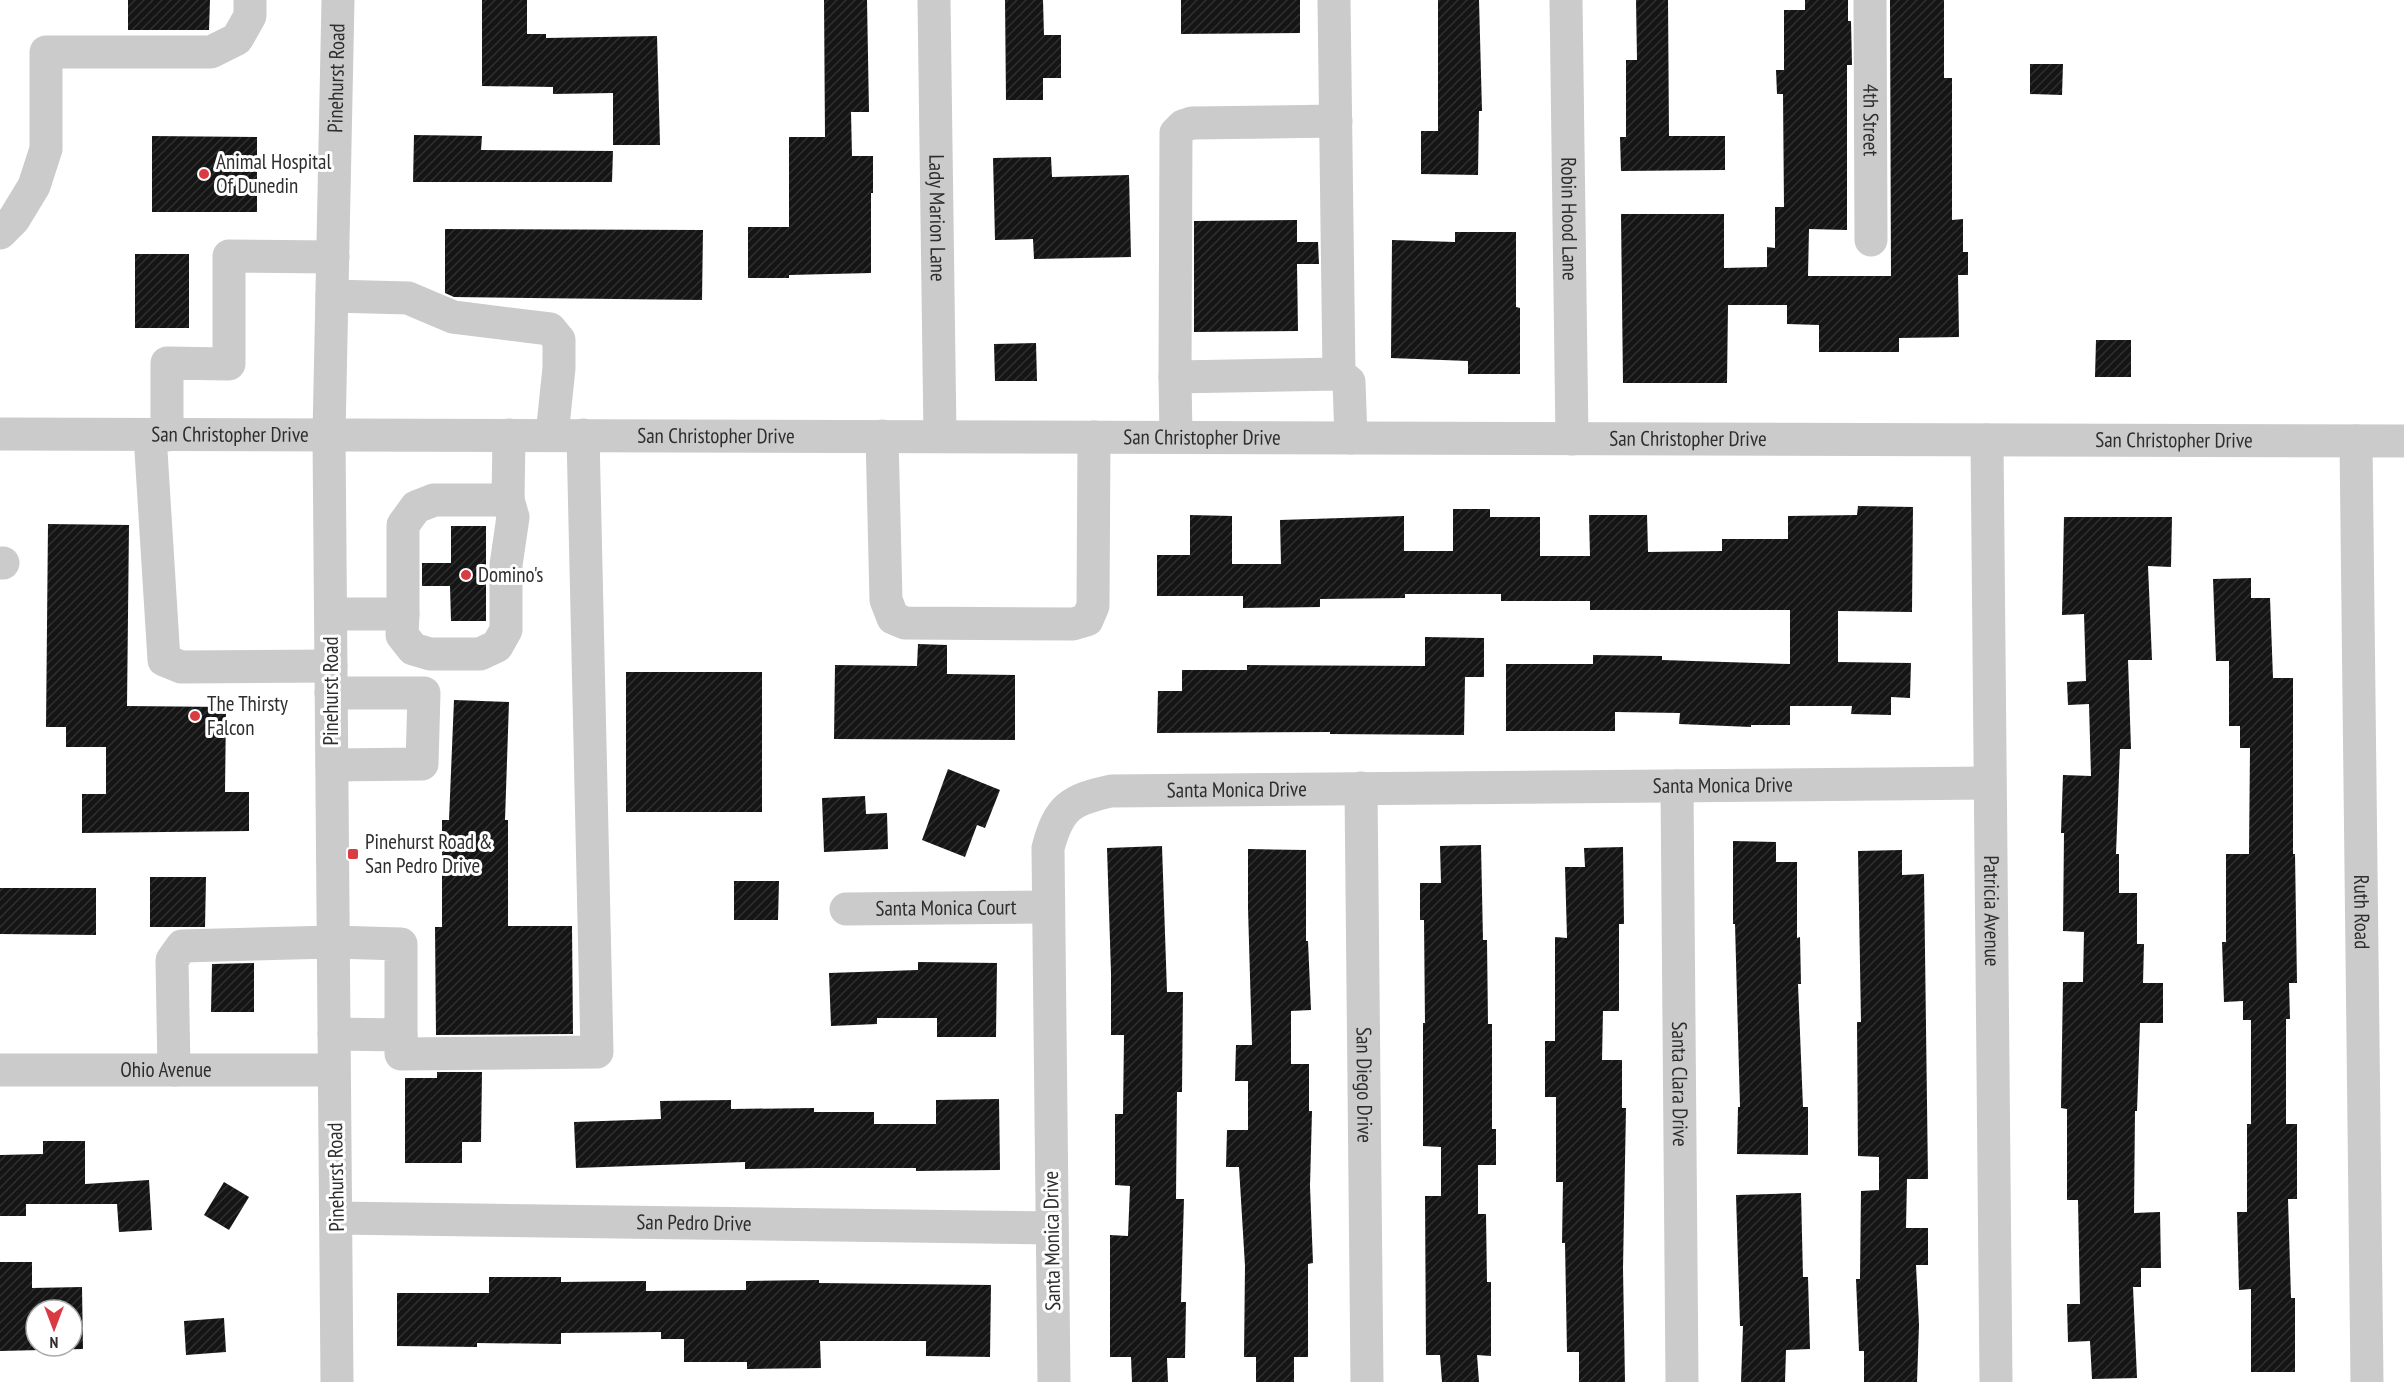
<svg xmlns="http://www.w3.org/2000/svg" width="2404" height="1382" viewBox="0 0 2404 1382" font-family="'PT Sans Narrow',sans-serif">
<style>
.building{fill:url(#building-hatch);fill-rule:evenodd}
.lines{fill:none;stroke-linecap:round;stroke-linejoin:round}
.minor{stroke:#cbcbcb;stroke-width:33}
.poi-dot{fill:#da3b43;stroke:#fff;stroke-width:2}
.labels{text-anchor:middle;stroke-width:6;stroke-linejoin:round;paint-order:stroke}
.street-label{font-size:21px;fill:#2e2e2e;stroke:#fff}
.poi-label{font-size:21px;fill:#2e2e2e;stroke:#fff;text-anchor:start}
</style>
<defs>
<pattern id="building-hatch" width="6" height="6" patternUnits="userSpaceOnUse" patternTransform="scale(1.5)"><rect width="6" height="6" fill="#151515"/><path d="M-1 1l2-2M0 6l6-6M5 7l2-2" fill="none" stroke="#2f2f2f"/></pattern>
</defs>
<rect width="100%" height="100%" fill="#fff"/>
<g class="building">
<path d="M 128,0 L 210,0 L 209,30 L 128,30 Z"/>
<path d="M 482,0 L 527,0 L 527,34 L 546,34 L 546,38 L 657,36 L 660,145 L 613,145 L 613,93 L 553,94 L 553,87 L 482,86 Z"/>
<path d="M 824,0 L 867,0 L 869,112 L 851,112 L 852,156 L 873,156 L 873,193 L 871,193 L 871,273 L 789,275 L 789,278 L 748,278 L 748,227 L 789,227 L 789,137 L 825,137 Z"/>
<path d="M 1005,0 L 1043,0 L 1044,35 L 1061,35 L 1061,78 L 1043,78 L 1043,100 L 1006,100 Z"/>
<path d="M 1181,0 L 1300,0 L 1300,33 L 1181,34 Z"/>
<path d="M 1438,0 L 1479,0 L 1482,111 L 1479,111 L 1478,175 L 1421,174 L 1421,131 L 1438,131 Z"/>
<path d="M 1636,0 L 1668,0 L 1669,136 L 1725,136 L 1725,170 L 1621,171 L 1620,137 L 1626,137 L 1626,60 L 1637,60 Z"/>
<path d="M 1805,0 L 1848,0 L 1848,21 L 1851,21 L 1852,65 L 1847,65 L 1847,230 L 1809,229 L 1808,276 L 1891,276 L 1890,0 L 1944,0 L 1944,78 L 1952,78 L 1952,220 L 1963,219 L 1963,252 L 1968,252 L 1968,275 L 1958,275 L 1959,337 L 1899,338 L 1899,352 L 1819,352 L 1819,325 L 1787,324 L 1787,305 L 1728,305 L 1727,383 L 1623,383 L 1621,214 L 1724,214 L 1724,268 L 1767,267 L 1767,247 L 1775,248 L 1775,207 L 1784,207 L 1783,94 L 1777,94 L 1776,70 L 1784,70 L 1784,10 L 1805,10 Z"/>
<path d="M 2030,64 L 2063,64 L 2062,95 L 2030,94 Z"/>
<path d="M 414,135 L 482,136 L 481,150 L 613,151 L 612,182 L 413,182 Z"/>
<path d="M 152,136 L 257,137 L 257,212 L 152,212 Z"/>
<path d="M 1051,157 L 1052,177 L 1129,175 L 1131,257 L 1034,259 L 1033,239 L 995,240 L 993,158 Z"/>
<path d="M 1297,220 L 1297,242 L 1318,242 L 1319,264 L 1297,264 L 1298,331 L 1194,332 L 1194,221 Z"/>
<path d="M 445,229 L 703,230 L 702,300 L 454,297 L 445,293 Z"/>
<path d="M 1455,232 L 1516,232 L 1516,307 L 1520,308 L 1520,374 L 1468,374 L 1468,361 L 1391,358 L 1392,240 L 1455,242 Z"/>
<rect x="135" y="254" width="54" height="74"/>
<path d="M 2096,340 L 2131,340 L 2131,377 L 2095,377 Z"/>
<path d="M 1036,343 L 1037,381 L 995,381 L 994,344 Z"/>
<path d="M 1858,506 L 1913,507 L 1912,612 L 1838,611 L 1838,662 L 1911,663 L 1910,698 L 1891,697 L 1891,715 L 1851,714 L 1852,706 L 1790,706 L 1790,725 L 1751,725 L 1751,727 L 1679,724 L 1680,713 L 1615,712 L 1615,731 L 1506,731 L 1506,664 L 1593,664 L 1593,655 L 1662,656 L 1662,660 L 1790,664 L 1790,610 L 1590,610 L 1590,601 L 1501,601 L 1501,594 L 1405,594 L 1405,598 L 1320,599 L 1320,607 L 1243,608 L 1243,596 L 1157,596 L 1157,555 L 1190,555 L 1190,515 L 1232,516 L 1232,564 L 1281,564 L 1280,520 L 1404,516 L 1404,551 L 1453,551 L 1453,509 L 1490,509 L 1490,517 L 1540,517 L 1540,556 L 1590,556 L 1589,515 L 1647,515 L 1648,552 L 1722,551 L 1722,539 L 1788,539 L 1788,516 L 1857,515 Z"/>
<path d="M 2064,517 L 2172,517 L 2171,567 L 2148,566 L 2152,660 L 2128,660 L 2131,749 L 2120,749 L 2116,854 L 2119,854 L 2119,893 L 2137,893 L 2137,944 L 2144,944 L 2143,983 L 2163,983 L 2163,1023 L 2140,1023 L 2137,1111 L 2135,1111 L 2134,1213 L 2160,1212 L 2161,1268 L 2141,1268 L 2141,1287 L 2133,1287 L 2137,1378 L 2092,1379 L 2090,1341 L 2068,1342 L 2067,1304 L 2080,1304 L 2078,1200 L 2067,1200 L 2067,1109 L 2061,1108 L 2063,982 L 2083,982 L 2084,932 L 2063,931 L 2064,833 L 2061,833 L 2063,775 L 2091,776 L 2089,704 L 2068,705 L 2067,682 L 2086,681 L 2084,614 L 2062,615 Z"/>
<path d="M 48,524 L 129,525 L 127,706 L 226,707 L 225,792 L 249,792 L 249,831 L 82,833 L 82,794 L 106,794 L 106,747 L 66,747 L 66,727 L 46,727 Z"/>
<path d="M 451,526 L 486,526 L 486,621 L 451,621 L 450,586 L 422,586 L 422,563 L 451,563 Z"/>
<path d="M 2251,578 L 2251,598 L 2270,598 L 2273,678 L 2293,678 L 2293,854 L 2295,854 L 2297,983 L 2289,983 L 2290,1019 L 2286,1019 L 2286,1124 L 2297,1124 L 2297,1199 L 2288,1199 L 2291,1298 L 2295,1298 L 2295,1372 L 2251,1372 L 2251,1289 L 2239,1290 L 2237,1212 L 2247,1212 L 2247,1124 L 2251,1124 L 2251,1020 L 2243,1020 L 2243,1001 L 2224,1002 L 2222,942 L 2226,942 L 2226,854 L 2249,854 L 2250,748 L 2240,748 L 2240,726 L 2229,726 L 2229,661 L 2216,661 L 2213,579 Z"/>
<path d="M 1425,637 L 1484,638 L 1484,677 L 1465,677 L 1464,735 L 1330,734 L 1330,732 L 1157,733 L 1158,691 L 1182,691 L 1182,670 L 1247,670 L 1247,665 L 1425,666 Z"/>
<path d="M 918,644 L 947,645 L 947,674 L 1015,675 L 1015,740 L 834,739 L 835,665 L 917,666 Z"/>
<rect x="626" y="672" width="136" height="140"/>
<path d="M 454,700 L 509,702 L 505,820 L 508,820 L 508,926 L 572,926 L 573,1034 L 436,1035 L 435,927 L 442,927 L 442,820 L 449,820 Z"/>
<path d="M 948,769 L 1000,790 L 985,828 L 977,825 L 965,857 L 922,840 Z"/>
<path d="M 865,796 L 866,814 L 887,813 L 888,849 L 824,852 L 822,798 Z"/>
<path d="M 1733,841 L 1776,842 L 1776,862 L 1797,862 L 1797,938 L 1800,937 L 1801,984 L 1798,984 L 1803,1107 L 1808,1107 L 1808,1155 L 1737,1154 L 1738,1107 L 1740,1107 L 1735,924 L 1733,924 Z"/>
<path d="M 1481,845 L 1483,940 L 1487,940 L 1488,1024 L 1492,1024 L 1492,1129 L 1496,1129 L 1496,1165 L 1478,1165 L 1478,1214 L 1486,1214 L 1487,1282 L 1491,1282 L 1491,1356 L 1477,1355 L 1479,1382 L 1442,1382 L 1440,1355 L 1426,1355 L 1425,1196 L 1441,1196 L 1441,1147 L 1423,1146 L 1423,1023 L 1425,1023 L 1424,920 L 1420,920 L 1420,883 L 1441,883 L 1440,846 Z"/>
<path d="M 1162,846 L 1167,992 L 1183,992 L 1182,1092 L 1177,1092 L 1176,1199 L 1184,1199 L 1181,1302 L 1186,1302 L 1185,1358 L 1167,1358 L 1168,1382 L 1132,1382 L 1131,1357 L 1110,1357 L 1110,1235 L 1128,1236 L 1130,1186 L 1115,1185 L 1115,1114 L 1123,1114 L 1124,1035 L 1111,1035 L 1111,973 L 1107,848 Z"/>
<path d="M 1623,847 L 1624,924 L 1619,924 L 1619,1011 L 1603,1011 L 1602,1060 L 1622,1060 L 1622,1108 L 1626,1108 L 1623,1268 L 1625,1382 L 1579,1382 L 1579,1352 L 1567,1352 L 1565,1243 L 1562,1243 L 1563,1182 L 1556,1182 L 1556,1097 L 1545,1097 L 1545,1041 L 1555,1041 L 1555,937 L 1567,938 L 1565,867 L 1585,867 L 1584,848 Z"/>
<path d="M 1248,849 L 1306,850 L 1306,941 L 1308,941 L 1311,1010 L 1291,1011 L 1291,1064 L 1309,1064 L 1309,1111 L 1312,1111 L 1310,1186 L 1313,1263 L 1308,1264 L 1308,1357 L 1294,1357 L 1294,1382 L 1256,1382 L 1256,1357 L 1244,1357 L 1245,1266 L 1239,1167 L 1226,1167 L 1227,1130 L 1248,1130 L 1248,1081 L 1235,1081 L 1236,1045 L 1252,1045 L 1248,908 Z"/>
<path d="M 1902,850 L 1902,875 L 1924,874 L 1928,1179 L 1907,1179 L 1906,1228 L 1928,1228 L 1928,1265 L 1916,1265 L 1919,1325 L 1917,1382 L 1864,1382 L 1864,1351 L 1859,1351 L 1856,1279 L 1860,1279 L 1861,1191 L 1879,1190 L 1879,1157 L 1858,1156 L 1857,1022 L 1861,1022 L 1858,851 Z"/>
<path d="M 150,877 L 206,877 L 205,927 L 150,927 Z"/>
<path d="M 734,881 L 779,881 L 778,920 L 734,920 Z"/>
<path d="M 0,888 L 96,888 L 96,935 L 0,934 Z"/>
<path d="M 918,962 L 997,963 L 996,1037 L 937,1037 L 937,1018 L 877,1018 L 877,1024 L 831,1026 L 829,973 L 918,970 Z"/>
<path d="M 254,963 L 254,1012 L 211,1012 L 212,964 Z"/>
<path d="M 437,1072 L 482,1072 L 481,1142 L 462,1142 L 462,1163 L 405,1163 L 405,1078 L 437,1078 Z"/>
<path d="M 999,1099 L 1000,1170 L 916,1171 L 916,1168 L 816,1168 L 745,1169 L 745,1162 L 576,1168 L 574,1122 L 661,1119 L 660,1101 L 731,1100 L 731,1109 L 814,1108 L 814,1112 L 874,1112 L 874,1124 L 936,1124 L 936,1100 Z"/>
<path d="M 43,1141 L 85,1141 L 85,1184 L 149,1180 L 152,1230 L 119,1232 L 117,1204 L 26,1204 L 26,1216 L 0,1216 L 0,1155 L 43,1154 Z"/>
<path d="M 224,1182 L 249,1197 L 229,1230 L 204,1215 Z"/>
<path d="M 1801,1193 L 1803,1277 L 1808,1277 L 1810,1349 L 1786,1350 L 1785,1382 L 1741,1382 L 1743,1326 L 1740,1326 L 1736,1195 Z"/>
<path d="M 0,1262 L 32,1262 L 32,1288 L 82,1287 L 83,1349 L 0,1351 ZM 36,1310 L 72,1310 L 72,1346 L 36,1346 Z"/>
<path d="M 489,1277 L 561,1277 L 561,1282 L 646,1281 L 646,1291 L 746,1290 L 746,1281 L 819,1280 L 819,1283 L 991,1285 L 990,1357 L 926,1356 L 926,1341 L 820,1341 L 821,1368 L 747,1369 L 747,1362 L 684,1362 L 684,1339 L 661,1339 L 661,1332 L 561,1333 L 561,1344 L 477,1343 L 477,1347 L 397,1346 L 397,1293 L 489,1293 Z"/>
<path d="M 224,1318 L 226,1352 L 186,1355 L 184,1321 Z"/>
</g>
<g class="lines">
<g class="minor">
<path id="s1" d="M 934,0 L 940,436"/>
<path d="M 1334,0 L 1339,374"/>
<path id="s2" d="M 1566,0 L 1572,439"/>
<path id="s3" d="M 1870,0 L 1871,240"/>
<path d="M 0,233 L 14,219 L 34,186 L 46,149 L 46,52 L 211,52 L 237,39 L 250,16 L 250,0"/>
<path d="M 332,296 L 408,298 L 453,317 L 550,329 L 559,340 L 559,368 L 552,435"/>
<path d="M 1175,377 L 1176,133 L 1183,126 L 1192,123 L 1336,121"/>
<path id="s4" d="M 0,434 L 2404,441"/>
<path d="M 150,435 L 164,660 L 181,667 L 331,666"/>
<path d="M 167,435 L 167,363 L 229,364 L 229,256 L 333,257"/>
<path d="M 882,436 L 886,600 L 893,618 L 905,623 L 1073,624 L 1087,620 L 1093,606 L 1094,437"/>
<path d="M 1176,437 L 1175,377 L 1339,374 L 1349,382 L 1351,438"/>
<path id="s5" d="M 1987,440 L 1996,1382"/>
<path id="s6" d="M 2356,441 L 2367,1382"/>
<path d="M 0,563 L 3,563"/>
<path d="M 331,614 L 403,614 L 403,525 L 416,507 L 434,500 L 508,500 L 509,435"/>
<path d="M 403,614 L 402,635 L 413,649 L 430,654 L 480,654 L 497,646 L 506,630 L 506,565 L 513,517 L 508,500"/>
<path d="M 331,693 L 424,693 L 422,764 L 332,765"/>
<path id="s7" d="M 1677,786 L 1682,1382"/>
<path id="s8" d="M 1361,788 L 1367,1382"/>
<path id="s9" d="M 846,909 L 1048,907"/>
<path d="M 401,1035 L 401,1054 L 597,1052 L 583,435"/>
<path id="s10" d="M 0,1070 L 334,1070"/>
<path d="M 174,1070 L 172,960 L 182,946 L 333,942 L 401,944 L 401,1035 L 334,1034"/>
<path id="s11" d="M 337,1218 L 1052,1228"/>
<path id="s12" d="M 337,1382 L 329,435 L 338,0"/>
<path id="s13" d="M 1054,1382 L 1048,848 C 1059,807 1070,800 1111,791 L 1989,783"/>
</g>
</g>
<g class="poi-dot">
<circle cx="204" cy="174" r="6"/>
<circle cx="466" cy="575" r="6"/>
<circle cx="195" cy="716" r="6"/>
<rect x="347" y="848" width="12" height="12" rx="3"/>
</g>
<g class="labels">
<g class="street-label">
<text dy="7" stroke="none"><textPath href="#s12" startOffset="1304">Pinehurst Road</textPath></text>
<text dy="7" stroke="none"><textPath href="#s3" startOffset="120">4th Street</textPath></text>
<text dy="7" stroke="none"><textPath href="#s1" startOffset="218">Lady Marion Lane</textPath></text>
<text dy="7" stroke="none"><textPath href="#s2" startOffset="219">Robin Hood Lane</textPath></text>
<text dy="7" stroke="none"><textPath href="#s4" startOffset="230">San Christopher Drive</textPath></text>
<text dy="7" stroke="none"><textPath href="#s4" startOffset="716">San Christopher Drive</textPath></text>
<text dy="7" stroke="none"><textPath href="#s4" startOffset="1202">San Christopher Drive</textPath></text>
<text dy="7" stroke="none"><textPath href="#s4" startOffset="1688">San Christopher Drive</textPath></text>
<text dy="7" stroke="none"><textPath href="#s4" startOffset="2174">San Christopher Drive</textPath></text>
<text transform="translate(331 691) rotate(-90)" y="7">Pinehurst Road</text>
<text dy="7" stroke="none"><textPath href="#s13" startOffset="1238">Santa Monica Drive</textPath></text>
<text dy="7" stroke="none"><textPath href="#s13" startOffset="752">Santa Monica Drive</textPath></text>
<text dy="7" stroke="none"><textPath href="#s9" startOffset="100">Santa Monica Court</textPath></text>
<text dy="7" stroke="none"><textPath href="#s5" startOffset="471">Patricia Avenue</textPath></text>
<text dy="7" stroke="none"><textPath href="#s6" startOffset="471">Ruth Road</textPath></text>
<text dy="7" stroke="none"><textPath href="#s10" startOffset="166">Ohio Avenue</textPath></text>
<text dy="7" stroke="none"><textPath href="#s7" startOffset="298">Santa Clara Drive</textPath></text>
<text dy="7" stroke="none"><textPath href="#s8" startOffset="297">San Diego Drive</textPath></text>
<text transform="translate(336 1177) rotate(-91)" y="7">Pinehurst Road</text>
<text dy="7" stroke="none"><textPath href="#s11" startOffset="357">San Pedro Drive</textPath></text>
<text transform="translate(1052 1241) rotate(-91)" y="7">Santa Monica Drive</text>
</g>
<g class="poi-label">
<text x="216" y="169">Animal Hospital<tspan x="216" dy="24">Of Dunedin</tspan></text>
<text x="478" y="582">Domino's</text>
<text x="207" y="711">The Thirsty<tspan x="207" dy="24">Falcon</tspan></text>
<text x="365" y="849">Pinehurst Road &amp;<tspan x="365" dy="24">San Pedro Drive</tspan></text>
</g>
</g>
<g transform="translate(54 1328) rotate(180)"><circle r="28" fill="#ffffff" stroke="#ababab" stroke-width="1.5"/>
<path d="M0-4.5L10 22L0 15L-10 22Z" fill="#da3b43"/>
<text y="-9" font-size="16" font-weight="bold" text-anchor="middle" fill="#2e2e2e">N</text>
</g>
</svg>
